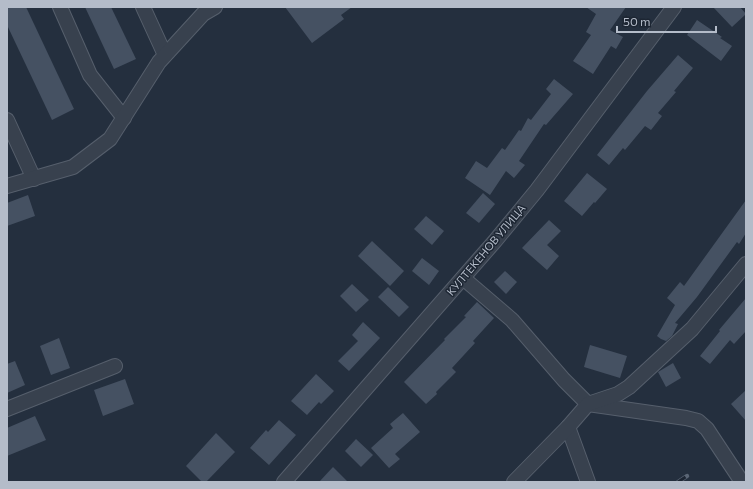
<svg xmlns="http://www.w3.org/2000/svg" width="753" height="489" viewBox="0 0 753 489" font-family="Commissioner,sans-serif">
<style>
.building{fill:#455162}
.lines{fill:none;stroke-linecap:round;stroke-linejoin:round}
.minor-casing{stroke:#565f6c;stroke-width:16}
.minor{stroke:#38414e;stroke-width:14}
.rail-casing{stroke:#5a6575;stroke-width:4.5}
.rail{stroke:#1d2633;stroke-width:3;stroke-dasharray:9;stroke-linecap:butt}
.labels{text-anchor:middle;stroke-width:3;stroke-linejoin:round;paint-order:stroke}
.street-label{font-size:11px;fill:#b4bcc9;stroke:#1d2633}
</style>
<rect width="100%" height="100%" fill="#242f3e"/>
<g class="building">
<path d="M 7,7 L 26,7 L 74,109 L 52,120 L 7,25 Z"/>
<path d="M 85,7 L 111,7 L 136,59 L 114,69 Z"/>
<path d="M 285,7 L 352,7 L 341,15 L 344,19 L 312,43 Z"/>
<path d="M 586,7 L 626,7 L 610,30 L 623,37 L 616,49 L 611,46 L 593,74 L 573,61 L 591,35 L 586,32 L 596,14 Z"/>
<path d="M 713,7 L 740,7 L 746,14 L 732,27 Z"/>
<path d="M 697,20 L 722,37 L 720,38 L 732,46 L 721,61 L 687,35 Z"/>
<path d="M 678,55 L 693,68 L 674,91 L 676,92 L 658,113 L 662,116 L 651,130 L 645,126 L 625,150 L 623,148 L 609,165 L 597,155 L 647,91 Z"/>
<path d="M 554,79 L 573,94 L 546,125 L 544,124 L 519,161 L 525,165 L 514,178 L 506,171 L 490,195 L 465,178 L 476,161 L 487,168 L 502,148 L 505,150 L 519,130 L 521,131 L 528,118 L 531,120 L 551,94 L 546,89 Z"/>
<path d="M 587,173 L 607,189 L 595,203 L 594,202 L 582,216 L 564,201 Z"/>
<path d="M 483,193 L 495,204 L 479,223 L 466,213 Z"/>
<path d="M 28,195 L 35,216 L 7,226 L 7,203 Z"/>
<path d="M 746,200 L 746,233 L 739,244 L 737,242 L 697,297 L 675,323 L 678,324 L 672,336 L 666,341 L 661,339 L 657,336 L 675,305 L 667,298 L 680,282 L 684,286 Z"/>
<path d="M 426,216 L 444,231 L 432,245 L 414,229 Z"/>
<path d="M 549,220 L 561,231 L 547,245 L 559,256 L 547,270 L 522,248 Z"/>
<path d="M 372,241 L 404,271 L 390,286 L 358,256 Z"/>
<path d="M 422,258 L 439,271 L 429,285 L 412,271 Z"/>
<path d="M 505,271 L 517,282 L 506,294 L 494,282 Z"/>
<path d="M 352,284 L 369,300 L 356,312 L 340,296 Z"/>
<path d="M 388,287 L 409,307 L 399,317 L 378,297 Z"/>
<path d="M 746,298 L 746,331 L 734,344 L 730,340 L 710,364 L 700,356 L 720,331 L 719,330 Z"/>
<path d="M 477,302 L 494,318 L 473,341 L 475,343 L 452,368 L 456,372 L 436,392 L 437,394 L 426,404 L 404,382 L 445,340 L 444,339 L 466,317 L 464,316 Z"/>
<path d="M 363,322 L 380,338 L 349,371 L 338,361 L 358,341 L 352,335 Z"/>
<path d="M 59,338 L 70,368 L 51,375 L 40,346 Z"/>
<path d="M 590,345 L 627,356 L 620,378 L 584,367 Z"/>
<path d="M 15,361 L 25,385 L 7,393 L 7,364 Z"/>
<path d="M 673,363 L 681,378 L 666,387 L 658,372 Z"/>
<path d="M 316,374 L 334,391 L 321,404 L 319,402 L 307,415 L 291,401 Z"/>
<path d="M 125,379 L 134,404 L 103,416 L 94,390 Z"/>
<path d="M 746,390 L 746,421 L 731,404 Z"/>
<path d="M 403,413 L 420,432 L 395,454 L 400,459 L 389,468 L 371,448 L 393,428 L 390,424 Z"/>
<path d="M 35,416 L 46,440 L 7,456 L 7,428 Z"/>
<path d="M 279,420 L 296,435 L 269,465 L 250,448 L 266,430 L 268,432 Z"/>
<path d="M 216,433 L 235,452 L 206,482 L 202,482 L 186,466 Z"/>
<path d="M 356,439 L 373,455 L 361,467 L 345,451 Z"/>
<path d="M 333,467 L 348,482 L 319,482 Z"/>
</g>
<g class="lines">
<defs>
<g id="minor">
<path d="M 60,7 L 90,75 L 124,118"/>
<path d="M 143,7 L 165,55"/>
<path d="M 7,120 L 34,179"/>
<path d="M 7,186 L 73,167 L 110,139 L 159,62 L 203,14 L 215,7"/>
<path d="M 463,278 L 512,320 L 564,380 L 588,404 L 686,418 L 698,421 L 707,429 L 742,482"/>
<path d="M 7,409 L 115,366"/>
<path d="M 568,427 L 588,482"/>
<path d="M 284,482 L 495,241 L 537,190 L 674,7"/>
<path d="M 514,482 L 568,427 L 588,404 L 618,394 L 629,387 L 692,329 L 746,264"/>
</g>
</defs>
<use href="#minor" class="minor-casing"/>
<use href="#minor" class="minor"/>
<defs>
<path id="rail" d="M 678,482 L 687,476"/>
</defs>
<use href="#rail" class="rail-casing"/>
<use href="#rail" class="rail"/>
</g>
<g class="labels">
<g class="street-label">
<text transform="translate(486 250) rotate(-50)" y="4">КУЛТЕКЕНОВ УЛИЦА</text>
</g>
</g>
<rect width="753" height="489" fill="none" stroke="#b4bcc9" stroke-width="16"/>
<path d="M617 26v6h99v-6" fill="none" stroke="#b4bcc9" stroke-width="2"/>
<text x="623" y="26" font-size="12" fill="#b4bcc9" stroke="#1d2633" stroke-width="3" paint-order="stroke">50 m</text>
</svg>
